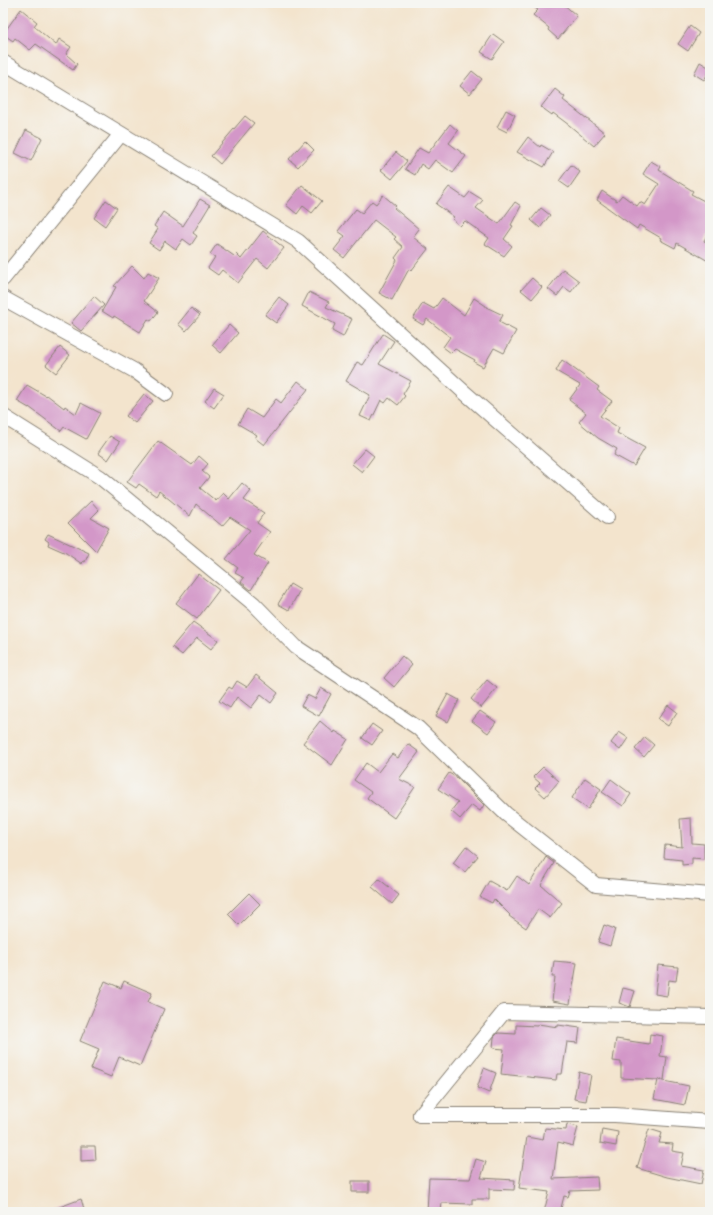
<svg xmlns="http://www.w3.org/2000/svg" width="713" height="1215" viewBox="0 0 713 1215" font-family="'Playpen Sans',sans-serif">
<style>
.building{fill:#d397c8}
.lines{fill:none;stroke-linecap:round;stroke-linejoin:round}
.minor-casing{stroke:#888074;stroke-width:16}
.minor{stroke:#fff;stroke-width:14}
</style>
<rect width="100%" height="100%" fill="#f6f6f2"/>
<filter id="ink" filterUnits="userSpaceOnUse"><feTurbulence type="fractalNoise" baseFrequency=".025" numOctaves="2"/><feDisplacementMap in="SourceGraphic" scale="8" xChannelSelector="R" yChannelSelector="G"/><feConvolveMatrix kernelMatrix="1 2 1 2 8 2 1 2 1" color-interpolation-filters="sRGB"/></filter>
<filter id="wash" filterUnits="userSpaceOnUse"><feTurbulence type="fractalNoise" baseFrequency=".012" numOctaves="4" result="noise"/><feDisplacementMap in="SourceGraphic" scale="16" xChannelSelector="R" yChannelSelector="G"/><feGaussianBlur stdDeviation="0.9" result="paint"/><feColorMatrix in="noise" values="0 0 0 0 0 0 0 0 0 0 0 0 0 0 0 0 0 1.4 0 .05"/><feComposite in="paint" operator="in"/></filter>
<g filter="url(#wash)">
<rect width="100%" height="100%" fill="#f3e4cd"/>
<g id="blocks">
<g class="building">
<path d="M 528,3 L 562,3 L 577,16 L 558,39 L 548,30 L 549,28 L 533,15 L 538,10 Z"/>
<path d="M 21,9 L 37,22 L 34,26 L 56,45 L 59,39 L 71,47 L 66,54 L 77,64 L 73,70 L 36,44 L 30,50 L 15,38 L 13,41 L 3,34 Z"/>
<path d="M 690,26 L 699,33 L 688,51 L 678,44 Z"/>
<path d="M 493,34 L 504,42 L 492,59 L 481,52 Z"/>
<path d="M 700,62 L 710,68 L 710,70 L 704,80 L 694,74 Z"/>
<path d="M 472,71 L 482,79 L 470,94 L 460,86 Z"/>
<path d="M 555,89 L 565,97 L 563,100 L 605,133 L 594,146 L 569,125 L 553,113 L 552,115 L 541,107 Z"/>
<path d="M 506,110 L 515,115 L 507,132 L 497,127 Z"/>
<path d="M 245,116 L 254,123 L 220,164 L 211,156 Z"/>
<path d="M 450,124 L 458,131 L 449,143 L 466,156 L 453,173 L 435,160 L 428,169 L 421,164 L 415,175 L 405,169 L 419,148 L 428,153 Z"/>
<path d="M 26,130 L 42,138 L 31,161 L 15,153 Z"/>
<path d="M 528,137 L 540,147 L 541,145 L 553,152 L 544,167 L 517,152 Z"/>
<path d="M 305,141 L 314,150 L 298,167 L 289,159 Z"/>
<path d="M 396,152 L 407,161 L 392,179 L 381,170 Z"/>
<path d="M 651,161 L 661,167 L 659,170 L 693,191 L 691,194 L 710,204 L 710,229 L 704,241 L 710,244 L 710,262 L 677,243 L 675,248 L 660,240 L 661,238 L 639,225 L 637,229 L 597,200 L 602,191 L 617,201 L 622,195 L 637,206 L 640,202 L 645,205 L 659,184 L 643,174 Z"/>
<path d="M 571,165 L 580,172 L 569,188 L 559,181 Z"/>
<path d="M 302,185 L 322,201 L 312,213 L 303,206 L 297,214 L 286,205 Z"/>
<path d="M 449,187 L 465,198 L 470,192 L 483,200 L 476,208 L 499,224 L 515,202 L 521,206 L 511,225 L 513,226 L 504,239 L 512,246 L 504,256 L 485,244 L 489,238 L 465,221 L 460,226 L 452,219 L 454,217 L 436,204 Z"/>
<path d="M 383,195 L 396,206 L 394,208 L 419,229 L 413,237 L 428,249 L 411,271 L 409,269 L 392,300 L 379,293 L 397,260 L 395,258 L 403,247 L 394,239 L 396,237 L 374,220 L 344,258 L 334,250 L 345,236 L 338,231 L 356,209 L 362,213 L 372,201 L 376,204 Z"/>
<path d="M 200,199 L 210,205 L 193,233 L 197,236 L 191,245 L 183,239 L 176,249 L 165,241 L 159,250 L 149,243 L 158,229 L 154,226 L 163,212 L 183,226 Z"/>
<path d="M 106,200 L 117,208 L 105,226 L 94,218 Z"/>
<path d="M 541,208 L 550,215 L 540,228 L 531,220 Z"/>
<path d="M 263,231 L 284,248 L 268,268 L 257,259 L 238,283 L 222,270 L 218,275 L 208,268 L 215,257 L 210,254 L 217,244 L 234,256 L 236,254 L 241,259 Z"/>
<path d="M 132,266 L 144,278 L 148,272 L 159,278 L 144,301 L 158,312 L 151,321 L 148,319 L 140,332 L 114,316 L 113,318 L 102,311 L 116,287 L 114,286 Z"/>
<path d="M 563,269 L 579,281 L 571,292 L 564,287 L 557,296 L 548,289 Z"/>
<path d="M 532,278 L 542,287 L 532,299 L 521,290 Z"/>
<path d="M 309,292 L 329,302 L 326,307 L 352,319 L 343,337 L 332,331 L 335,324 L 302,306 Z"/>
<path d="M 94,296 L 104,305 L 81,331 L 71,323 Z"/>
<path d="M 279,297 L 289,305 L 276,323 L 265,315 Z"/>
<path d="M 442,298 L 464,315 L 474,298 L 486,306 L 486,307 L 503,315 L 499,322 L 516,331 L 504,353 L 494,348 L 483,367 L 474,362 L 475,360 L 455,349 L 451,353 L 443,347 L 450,337 L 427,319 L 423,325 L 413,319 L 423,303 L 434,309 Z"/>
<path d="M 191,308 L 200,315 L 186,331 L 178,324 Z"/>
<path d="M 229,325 L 238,333 L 221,353 L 212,345 Z"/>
<path d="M 383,334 L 394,341 L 379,364 L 411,381 L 403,394 L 405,396 L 398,405 L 389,398 L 385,403 L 381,400 L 371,421 L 360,416 L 370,395 L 346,381 L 357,362 L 363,365 Z"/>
<path d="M 60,347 L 70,355 L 56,373 L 46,365 Z"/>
<path d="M 562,360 L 599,387 L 597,390 L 612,401 L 600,416 L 619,428 L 617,433 L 645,448 L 634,466 L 614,455 L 617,449 L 598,438 L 579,422 L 586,413 L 569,400 L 580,385 L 556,371 Z"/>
<path d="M 298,381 L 308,389 L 264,445 L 255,438 L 257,435 L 238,424 L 247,409 L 262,418 L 276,399 L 281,403 Z"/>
<path d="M 27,385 L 46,396 L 47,395 L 64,408 L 65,406 L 76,414 L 81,403 L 100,413 L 86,439 L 64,427 L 61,431 L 29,407 L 29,408 L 17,401 Z"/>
<path d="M 214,388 L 224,394 L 214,408 L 205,401 Z"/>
<path d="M 144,394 L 153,401 L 135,423 L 126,416 Z"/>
<path d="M 110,436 L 120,442 L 108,460 L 98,453 Z"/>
<path d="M 158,441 L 192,465 L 199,456 L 208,464 L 202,471 L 209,477 L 200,488 L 216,501 L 223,493 L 229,499 L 242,483 L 251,491 L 244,500 L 264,513 L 257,523 L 270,532 L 254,555 L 268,563 L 251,590 L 241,582 L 244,578 L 235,573 L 238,568 L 226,559 L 250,530 L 230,517 L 222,526 L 196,504 L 190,516 L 159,491 L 156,496 L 139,484 L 136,488 L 127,482 Z"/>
<path d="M 365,449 L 374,456 L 362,472 L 352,464 Z"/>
<path d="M 91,501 L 99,510 L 91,518 L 109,528 L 96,551 L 68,523 Z"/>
<path d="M 48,534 L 89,553 L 85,562 L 83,561 L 82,564 L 66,553 L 48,545 L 49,542 L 45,539 Z"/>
<path d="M 198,574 L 219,590 L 197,619 L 176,603 Z"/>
<path d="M 290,584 L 300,590 L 289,610 L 278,604 Z"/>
<path d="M 193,622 L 218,640 L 211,649 L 197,638 L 182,655 L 172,647 Z"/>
<path d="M 402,656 L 412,665 L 394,687 L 384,678 Z"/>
<path d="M 256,675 L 278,693 L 271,703 L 261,695 L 251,708 L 237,697 L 230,708 L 219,701 L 229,687 L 232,689 L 237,681 L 247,687 Z"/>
<path d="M 487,680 L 497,688 L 481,708 L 471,699 Z"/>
<path d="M 321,688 L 331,694 L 319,716 L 301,706 L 307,695 L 315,699 Z"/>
<path d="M 448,694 L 459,700 L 448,722 L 436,716 Z"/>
<path d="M 668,705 L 677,712 L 668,726 L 658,719 Z"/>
<path d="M 480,711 L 496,722 L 488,733 L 472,721 Z"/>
<path d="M 320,721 L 334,733 L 335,731 L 348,739 L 332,765 L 303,743 Z"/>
<path d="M 372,724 L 382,731 L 372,745 L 362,738 Z"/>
<path d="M 619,732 L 628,738 L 620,750 L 611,743 Z"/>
<path d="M 645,737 L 654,745 L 644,757 L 635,749 Z"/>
<path d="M 408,744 L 419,752 L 399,779 L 415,787 L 394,818 L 367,798 L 371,792 L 354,780 L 366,763 L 378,772 L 392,754 L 398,758 Z"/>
<path d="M 543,767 L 559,781 L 545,797 L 535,788 L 540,783 L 533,777 Z"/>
<path d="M 449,773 L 457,778 L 484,805 L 480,811 L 472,805 L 460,819 L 451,811 L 458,802 L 438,789 Z"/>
<path d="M 585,778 L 601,789 L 588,809 L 572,798 Z"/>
<path d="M 611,779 L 631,794 L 623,806 L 602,792 Z"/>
<path d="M 691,818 L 692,843 L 704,844 L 704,859 L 692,858 L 692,864 L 682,865 L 682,860 L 664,858 L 665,845 L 682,847 L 680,819 Z"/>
<path d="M 466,846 L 478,856 L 465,872 L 453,863 Z"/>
<path d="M 546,857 L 554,863 L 541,885 L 562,903 L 550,918 L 538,909 L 526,928 L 509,916 L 510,915 L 494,899 L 492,903 L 480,897 L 489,881 L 507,891 L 517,876 L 529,885 Z"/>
<path d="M 379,879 L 399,895 L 392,904 L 372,887 Z"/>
<path d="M 249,893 L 260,904 L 239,925 L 228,914 Z"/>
<path d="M 604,925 L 615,929 L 610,946 L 598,942 Z"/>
<path d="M 554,961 L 577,963 L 570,1004 L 552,1001 L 555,977 L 552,977 Z"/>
<path d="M 658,965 L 678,967 L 676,981 L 669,980 L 667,996 L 655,994 Z"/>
<path d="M 105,981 L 121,988 L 124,981 L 152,993 L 148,1002 L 164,1009 L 140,1066 L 119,1057 L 111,1077 L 91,1069 L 99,1049 L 80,1041 Z"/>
<path d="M 623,988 L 635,991 L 630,1007 L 619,1003 Z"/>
<path d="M 538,1024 L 558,1027 L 558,1025 L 580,1028 L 578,1043 L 567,1042 L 562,1074 L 557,1074 L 556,1080 L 501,1074 L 504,1049 L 493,1048 L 494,1037 L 498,1033 L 516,1034 L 516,1025 L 537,1026 Z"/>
<path d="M 650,1034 L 663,1036 L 660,1056 L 667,1057 L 664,1080 L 659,1080 L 689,1086 L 685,1105 L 654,1099 L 658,1080 L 621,1078 L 621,1062 L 613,1061 L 616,1039 L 649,1044 Z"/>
<path d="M 484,1068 L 496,1073 L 489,1093 L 477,1088 Z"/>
<path d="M 579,1072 L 591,1075 L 586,1101 L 574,1099 Z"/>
<path d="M 567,1124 L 578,1127 L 573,1146 L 558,1142 L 553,1179 L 597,1177 L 598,1190 L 570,1191 L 568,1197 L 564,1196 L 560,1212 L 544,1212 L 549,1192 L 519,1188 L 527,1137 L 543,1140 L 545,1128 L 566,1130 Z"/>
<path d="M 602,1129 L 618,1132 L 616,1146 L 600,1143 Z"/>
<path d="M 649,1129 L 662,1133 L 659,1143 L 673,1144 L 672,1151 L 684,1153 L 681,1166 L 704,1170 L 701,1184 L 667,1177 L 637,1168 Z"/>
<path d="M 81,1146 L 95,1146 L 96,1160 L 81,1161 Z"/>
<path d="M 476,1159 L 486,1162 L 481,1178 L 515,1180 L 514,1190 L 489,1189 L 489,1199 L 472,1199 L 472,1204 L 442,1203 L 441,1211 L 427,1211 L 429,1178 L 470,1179 Z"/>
<rect x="352" y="1181" width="17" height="11"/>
<path d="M 81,1199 L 84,1209 L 76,1212 L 49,1212 L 49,1211 Z"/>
</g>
</g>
</g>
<g filter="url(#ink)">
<use href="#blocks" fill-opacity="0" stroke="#888074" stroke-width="1"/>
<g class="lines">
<defs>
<g id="minor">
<path d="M 3,62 L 298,241 L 464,392 L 607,517"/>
<path d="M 3,279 L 121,134"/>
<path d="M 3,298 L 135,371 L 166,394"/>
<path d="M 3,416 L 100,477 L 254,604 L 296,647 L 418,728 L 506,814 L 596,885 L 710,895"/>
<path d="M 420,1115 L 504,1012 L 710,1017"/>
<path d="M 420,1115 L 615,1115 L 710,1122"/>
</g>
</defs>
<use href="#minor" class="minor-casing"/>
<use href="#minor" class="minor"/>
</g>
</g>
<rect width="713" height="1215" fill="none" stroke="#f6f6f2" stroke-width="16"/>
</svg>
